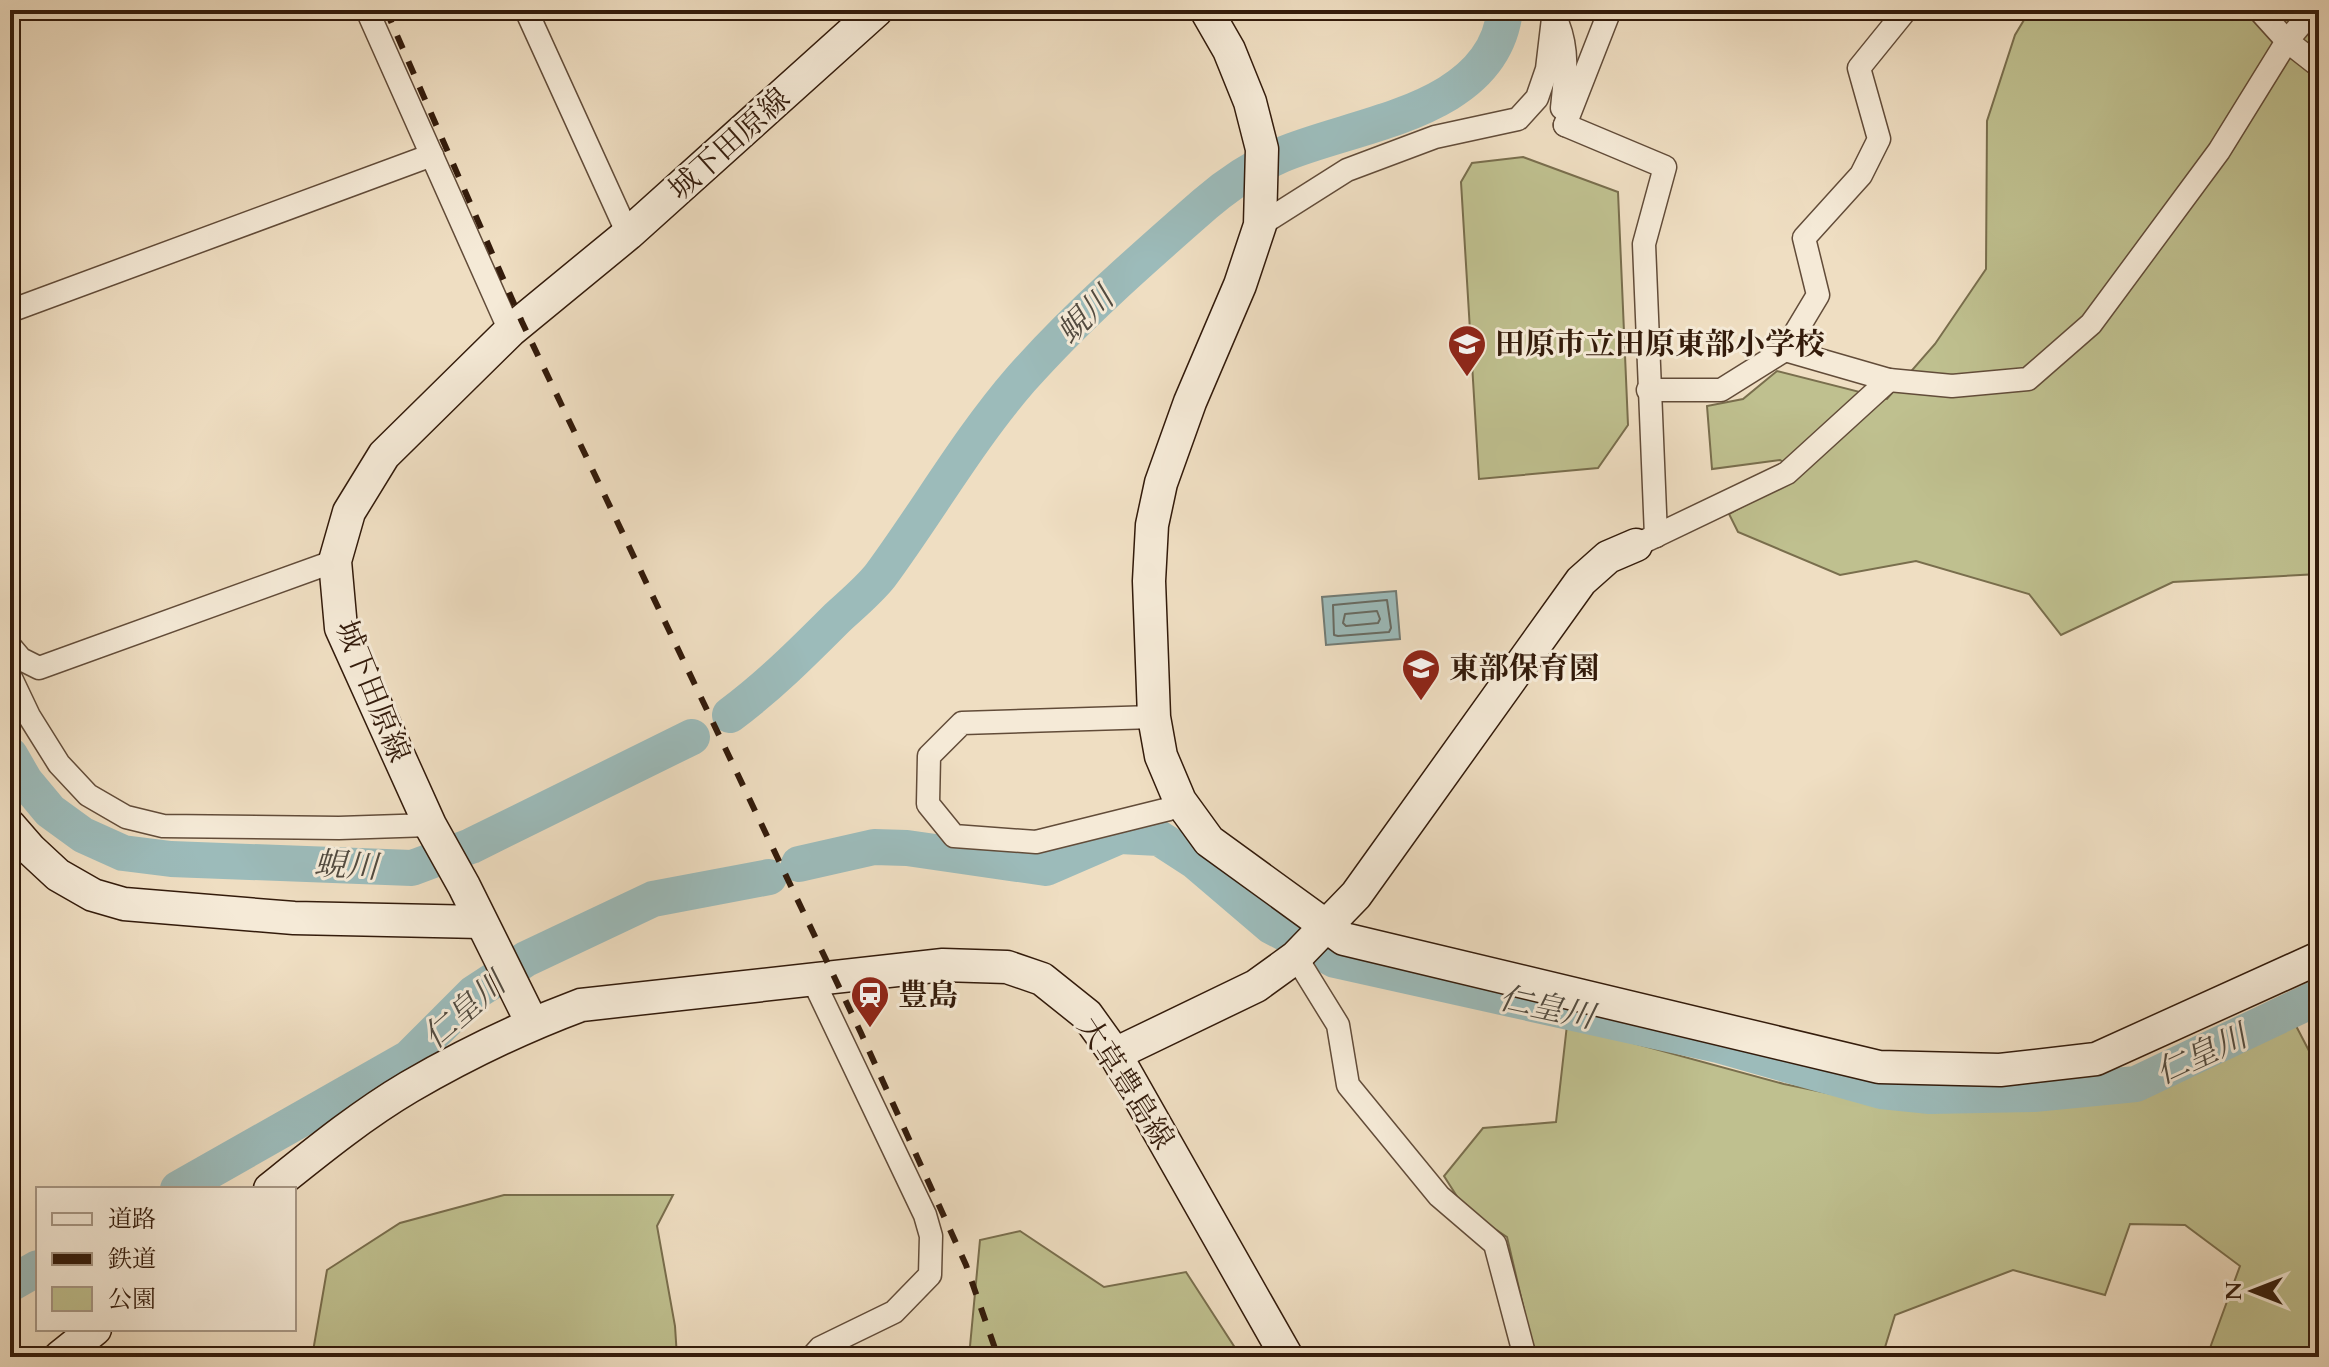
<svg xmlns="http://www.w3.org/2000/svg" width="2329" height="1367" viewBox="0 0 2329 1367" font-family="Cardo,'Noto Serif JP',serif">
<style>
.green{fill:#bfc08f;stroke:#796e4d;stroke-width:2}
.water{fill:#9cbbba;stroke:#727b74;stroke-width:2}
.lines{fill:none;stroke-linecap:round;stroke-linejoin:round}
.shore{stroke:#686b62;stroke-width:2}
.river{stroke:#9cbbba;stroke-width:36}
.street-casing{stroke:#624c39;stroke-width:25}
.secondary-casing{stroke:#331b0b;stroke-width:35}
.street{stroke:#f5ead7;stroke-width:22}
.secondary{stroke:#f5ead7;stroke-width:32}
.rail{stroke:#331b0b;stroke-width:6;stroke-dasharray:14 14;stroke-linecap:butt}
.labels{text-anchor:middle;stroke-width:6;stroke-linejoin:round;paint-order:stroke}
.street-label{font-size:30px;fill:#331b0b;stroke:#f5ead7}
.poi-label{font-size:30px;font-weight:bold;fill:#331b0b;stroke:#f5ead7;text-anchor:start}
.water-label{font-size:32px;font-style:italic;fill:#524b40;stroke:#f5ead7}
</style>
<rect width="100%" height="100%" fill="#efdec2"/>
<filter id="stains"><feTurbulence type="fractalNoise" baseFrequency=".0025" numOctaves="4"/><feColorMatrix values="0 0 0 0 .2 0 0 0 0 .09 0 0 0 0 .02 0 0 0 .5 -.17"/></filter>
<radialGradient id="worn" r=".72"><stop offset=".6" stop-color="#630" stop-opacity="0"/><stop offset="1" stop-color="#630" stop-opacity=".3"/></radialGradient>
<g class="green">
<path d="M 2030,10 L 2319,10 L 2319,574 L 2173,582 L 2061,635 L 2029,594 L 1916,561 L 1840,575 L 1738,532 L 1729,514 L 1802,474 L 1780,460 L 1712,469 L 1707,406 L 1743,399 L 1777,371 L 1887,399 L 1935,344 L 1986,269 L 1987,121 L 2015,35 Z"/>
<path d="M 1523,157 L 1618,192 L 1628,425 L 1598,468 L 1479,479 L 1461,182 L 1472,163 Z"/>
<path d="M 2294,1022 L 2319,1070 L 2319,1357 L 2211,1357 L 2210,1348 L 2240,1266 L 2185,1225 L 2130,1224 L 2105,1295 L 2013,1270 L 1895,1315 L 1882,1357 L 1520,1357 L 1525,1314 L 1507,1237 L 1465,1209 L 1444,1176 L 1483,1128 L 1556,1122 L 1567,1025 L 1784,1084 L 1875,1103 L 1928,1110 L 2137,1095 Z"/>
<path d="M 504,1195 L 673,1195 L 657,1226 L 675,1326 L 677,1357 L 312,1357 L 327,1270 L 400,1223 Z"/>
<path d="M 1020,1231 L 1104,1287 L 1186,1272 L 1241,1357 L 969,1357 L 980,1240 Z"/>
</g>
<path class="water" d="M 1396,591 L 1400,639 L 1326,645 L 1322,597 Z"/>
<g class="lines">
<g class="shore">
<path d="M 1387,600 L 1391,628 L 1389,632 L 1338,636 L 1334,635 L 1333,605 Z"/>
<path d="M 1377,611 L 1380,619 L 1378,623 L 1346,626 L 1343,623 L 1345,614 Z"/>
</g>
<g class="river">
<path d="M 730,715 C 769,686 802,653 837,618 C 851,605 868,591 880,576 C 928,511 968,440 1021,379 C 1077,316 1142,259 1205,204 C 1227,185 1254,167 1281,155 C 1359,122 1493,113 1505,10"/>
<path d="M 10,755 L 25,781 L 50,811 L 83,835 L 123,853 L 171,859 L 412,868 L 471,846 L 692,737"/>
<path d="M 799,864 L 874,847 L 907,848 L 1046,868 L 1120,836 L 1159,838 L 1196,862 L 1271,926 L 1335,960 L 1718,1045 L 1881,1091 L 1930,1096 L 2034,1094 L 2136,1084 L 2319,997"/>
<path d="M 178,1189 L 409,1058 L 474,993 L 526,959 L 653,899 L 769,877"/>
<path d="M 10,1284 L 38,1268"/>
</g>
<defs>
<g id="street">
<path d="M 367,10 L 510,331"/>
<path d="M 526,10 L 628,234"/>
<path d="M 2259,10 L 2287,41 L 2319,66"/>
<path d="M 1558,24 C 1569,52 1565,79 1562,108"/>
<path d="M 1565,125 L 1665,167 L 1644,244 L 1656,536"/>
<path d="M 1565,125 L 1610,10"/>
<path d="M 1260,225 L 1347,170 L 1435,137 L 1518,119 L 1537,98 L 1547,69 L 1554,10"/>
<path d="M 10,311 L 432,155"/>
<path d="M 1785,350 L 1889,380 L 1952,386 L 2028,379 L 2091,324 L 2219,151 L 2287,41 L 2313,10"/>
<path d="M 1648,390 L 1721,390 L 1785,350 L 1818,295 L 1804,238 L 1861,175 L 1879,139 L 1859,68 L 1906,10"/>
<path d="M 1645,541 L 1787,473 L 1889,380"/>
<path d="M 10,646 L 21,659 L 39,668 L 335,561"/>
<path d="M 10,676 L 29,716 L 59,764 L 88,795 L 126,817 L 163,826 L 339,828 L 430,825"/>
<path d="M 1154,717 L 962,723 L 929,756 L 928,804 L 954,836 L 1036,842 L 1169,809 L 1180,801"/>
<path d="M 1296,957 L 1338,1025 L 1348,1085 L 1439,1196 L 1495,1244 L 1525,1357"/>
<path d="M 812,978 L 925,1215 L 931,1236 L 930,1275 L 894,1312 L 820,1348 L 812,1357"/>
</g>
<g id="secondary">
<path d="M 1206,10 L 1229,50 L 1250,102 L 1262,149 L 1260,225 L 1240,285 L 1190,402 L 1161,483 L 1152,525 L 1149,581 L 1154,717 L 1161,756 L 1180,801 L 1209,841 L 1344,939 L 1879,1067 L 2000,1070 L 2096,1059 L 2319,958"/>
<path d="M 10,826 L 30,849 L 58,875 L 93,895 L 124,904 L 294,918 L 481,922"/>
<path d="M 532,1023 L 464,886 L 430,825 L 341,628 L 335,561 L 349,512 L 384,455 L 510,331 L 628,234 L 877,10"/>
<path d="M 1115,1054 L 1256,986 L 1296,957 L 1356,895 L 1581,581 L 1608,557 L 1636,545"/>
<path d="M 270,1189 C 315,1153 360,1116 409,1087 C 464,1055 522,1027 581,1005 L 943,965 L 1007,967 L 1042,979 L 1087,1015 L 1115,1054 L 1287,1357"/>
<path d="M 60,1357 L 95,1329"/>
</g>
</defs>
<use href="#street" class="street-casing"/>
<use href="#secondary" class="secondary-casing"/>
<use href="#street" class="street"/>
<use href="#secondary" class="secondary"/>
<path class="rail" d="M 386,10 L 522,322 L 861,1033 L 966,1265 L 998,1357"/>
</g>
<defs>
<symbol id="school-pin" viewBox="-11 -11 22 30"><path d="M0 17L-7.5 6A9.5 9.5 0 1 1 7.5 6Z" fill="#8f2418" stroke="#f5ead7"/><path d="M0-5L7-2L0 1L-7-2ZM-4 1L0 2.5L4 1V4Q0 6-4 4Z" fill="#fff"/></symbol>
<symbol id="station-pin" viewBox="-11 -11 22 30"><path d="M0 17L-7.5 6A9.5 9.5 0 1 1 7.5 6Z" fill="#8f2418" stroke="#f5ead7"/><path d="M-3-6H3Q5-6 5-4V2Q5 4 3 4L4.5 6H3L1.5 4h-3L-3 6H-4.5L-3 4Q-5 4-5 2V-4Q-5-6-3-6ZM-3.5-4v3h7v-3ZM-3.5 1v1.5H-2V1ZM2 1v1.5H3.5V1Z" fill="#fff"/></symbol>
</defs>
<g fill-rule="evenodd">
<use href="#school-pin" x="1445" y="322" width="44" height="60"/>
<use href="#school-pin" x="1399" y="646" width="44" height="60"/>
<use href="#station-pin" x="848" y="973" width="44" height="60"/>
</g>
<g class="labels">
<g class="street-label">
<text transform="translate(729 144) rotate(-42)" y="10">城下田原線</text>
<text transform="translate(373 691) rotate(68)" y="10">城下田原線</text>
<text transform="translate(1126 1083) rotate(57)" y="10">大草豊島線</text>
</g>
<g class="poi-label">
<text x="1495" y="354">田原市立田原東部小学校</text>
<text x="1449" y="678">東部保育園</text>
<text x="898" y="1005">豊島</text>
</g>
<g class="water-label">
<text transform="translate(1085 315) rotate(-45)" y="11">蜆川</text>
<text transform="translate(346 865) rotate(3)" y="11">蜆川</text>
<text transform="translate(1547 1007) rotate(12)" y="11">仁皇川</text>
<text transform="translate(464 1010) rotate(-41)" y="11">仁皇川</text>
<text transform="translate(2201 1054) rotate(-25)" y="11">仁皇川</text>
</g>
</g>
<rect width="2329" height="1367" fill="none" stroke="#efdec2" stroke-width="40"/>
<rect x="12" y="12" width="2305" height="1343" fill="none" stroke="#331b0b" stroke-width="4"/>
<rect x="20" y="20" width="2289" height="1327" fill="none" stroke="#331b0b" stroke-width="2"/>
<rect x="36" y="1187" width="260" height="144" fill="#f5ead7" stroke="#a79785" stroke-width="2"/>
<rect x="52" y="1213" width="40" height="12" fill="#f5ead7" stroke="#a79785" stroke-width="2"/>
<text x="108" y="1227" font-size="24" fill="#331b0b">道路</text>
<rect x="52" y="1253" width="40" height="12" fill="#331b0b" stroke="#a79785" stroke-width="2"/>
<text x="108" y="1267" font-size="24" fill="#331b0b">鉄道</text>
<rect x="52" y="1287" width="40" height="24" fill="#bfc08f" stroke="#a79785" stroke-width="2"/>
<text x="108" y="1307" font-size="24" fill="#331b0b">公園</text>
<g transform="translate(2253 1291) rotate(270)" stroke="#f5ead7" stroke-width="6" paint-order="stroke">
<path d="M0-6L14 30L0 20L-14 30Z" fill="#331b0b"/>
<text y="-12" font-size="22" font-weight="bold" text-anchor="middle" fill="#331b0b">N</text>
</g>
<rect width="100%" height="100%" filter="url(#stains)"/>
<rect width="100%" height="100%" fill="url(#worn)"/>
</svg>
